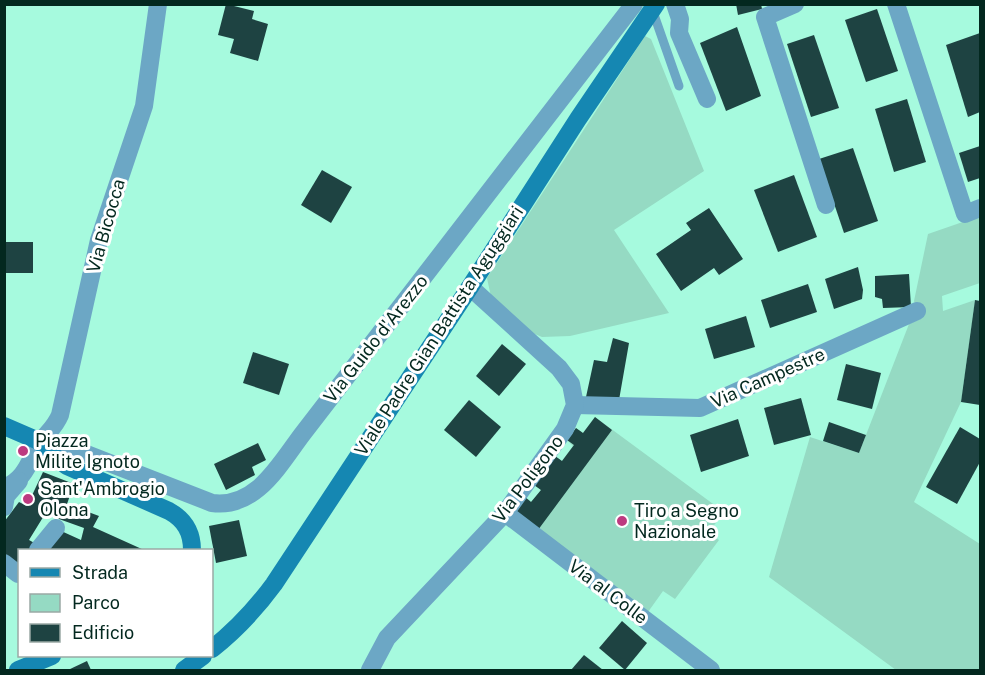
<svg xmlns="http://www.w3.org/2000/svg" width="985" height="675" viewBox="0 0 985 675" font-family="'Public Sans',sans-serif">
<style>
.green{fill:#95dac3}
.building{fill:#1e4342}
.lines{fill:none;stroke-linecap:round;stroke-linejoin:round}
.lane{stroke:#6ca7c5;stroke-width:9}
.street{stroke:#6ca7c5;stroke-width:18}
.secondary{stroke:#1587b2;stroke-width:18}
.poi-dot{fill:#bd3a80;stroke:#fff;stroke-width:2}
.labels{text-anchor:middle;stroke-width:6;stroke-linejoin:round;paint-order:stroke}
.street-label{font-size:18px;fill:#03281f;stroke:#fff}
.poi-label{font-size:18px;fill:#03281f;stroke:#fff;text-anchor:start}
</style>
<rect width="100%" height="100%" fill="#a6fade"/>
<g class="green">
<path d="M 645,36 L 651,39 L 704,171 L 614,230 L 669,313 L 570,336 L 542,337 L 530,332 L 491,297 L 487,278 Z"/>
<path d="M 980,216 L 980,283 L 942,296 L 943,311 L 975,300 L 961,402 L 914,502 L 980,544 L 980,670 L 896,670 L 769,577 L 810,437 L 859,453 L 909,324 L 920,319 L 914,301 L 928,234 Z"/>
<path d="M 595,417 L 724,512 L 709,532 L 719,540 L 675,599 L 663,591 L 648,612 L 514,512 L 525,497 L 532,502 L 541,490 L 534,485 L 555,456 L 562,461 L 573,446 L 567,440 L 576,428 L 583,433 Z"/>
</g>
<g class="building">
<path d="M 226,4 L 254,11 L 252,19 L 268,24 L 258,61 L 230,53 L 234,39 L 218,35 Z"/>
<path d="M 736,4 L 761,4 L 762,9 L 738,15 Z"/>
<path d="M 877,9 L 898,71 L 866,82 L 845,20 Z"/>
<path d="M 737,27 L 761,96 L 726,111 L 700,43 Z"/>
<path d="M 980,33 L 980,112 L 968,117 L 946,45 Z"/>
<path d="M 814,35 L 839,108 L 811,117 L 787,44 Z"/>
<path d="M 907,99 L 926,162 L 894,172 L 875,109 Z"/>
<path d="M 980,146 L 980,178 L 968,182 L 959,153 Z"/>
<path d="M 853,148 L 878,221 L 844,233 L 819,159 Z"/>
<path d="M 322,170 L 352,187 L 331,223 L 301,205 Z"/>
<path d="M 794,175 L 817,237 L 778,252 L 754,190 Z"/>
<path d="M 709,208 L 743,259 L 719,275 L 714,268 L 681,291 L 656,254 L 691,230 L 686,223 Z"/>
<rect x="4" y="242" width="29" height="31"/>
<path d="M 858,267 L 863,290 L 862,299 L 834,309 L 825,279 Z"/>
<path d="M 909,274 L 911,307 L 883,308 L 882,299 L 875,297 L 875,276 Z"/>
<path d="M 808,284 L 817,312 L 770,328 L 761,300 Z"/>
<path d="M 975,300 L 980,301 L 980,405 L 961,402 Z"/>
<path d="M 746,316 L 755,347 L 714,359 L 705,329 Z"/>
<path d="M 613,338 L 629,343 L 619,400 L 586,397 L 594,360 L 607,362 Z"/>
<path d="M 502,344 L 526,364 L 499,396 L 476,376 Z"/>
<path d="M 253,352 L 289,364 L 279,395 L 243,383 Z"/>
<path d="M 846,364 L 881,373 L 872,409 L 837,400 Z"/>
<path d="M 801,398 L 811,435 L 774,445 L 764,408 Z"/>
<path d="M 469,400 L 501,427 L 476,457 L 444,430 Z"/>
<path d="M 595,417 L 612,430 L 538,530 L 514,512 L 525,497 L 531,502 L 541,490 L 534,485 L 555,456 L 562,461 L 574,445 L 567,440 L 576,428 L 583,433 Z"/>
<path d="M 738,419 L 749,456 L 701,472 L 690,435 Z"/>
<path d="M 829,422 L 866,435 L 859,453 L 823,441 Z"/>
<path d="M 960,427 L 980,439 L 980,462 L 957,504 L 926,487 Z"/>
<path d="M 258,443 L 266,460 L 252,467 L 255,475 L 226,490 L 214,464 Z"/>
<path d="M 43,472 L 74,484 L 67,504 L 99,516 L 93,527 L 144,550 L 46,550 L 59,530 L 81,540 L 84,528 L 45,514 L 29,540 L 38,545 L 33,550 L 20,550 L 20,565 L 4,554 L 4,522 L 19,502 L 27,506 Z"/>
<path d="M 239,520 L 247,556 L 216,563 L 209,526 Z"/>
<path d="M 622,621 L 647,643 L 625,670 L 599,648 Z"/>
<path d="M 584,655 L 603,670 L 571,670 Z"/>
<path d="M 87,661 L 91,670 L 68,670 Z"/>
</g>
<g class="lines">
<path class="lane" d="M 652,9 L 679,86"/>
<g class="street">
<path d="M 675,4 L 680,19 L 679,33 L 707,99"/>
<path d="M 795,4 L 765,17 L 826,205"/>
<path d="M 896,4 L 965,214 L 980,208"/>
<path d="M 575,405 L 700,408 L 917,311"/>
<path d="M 41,442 L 76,450 L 212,503 C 257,509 280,463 304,432 L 634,4"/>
<path d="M 4,488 C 26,479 29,461 40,443 C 47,432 54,429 60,415 L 99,240 L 144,106 L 158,4"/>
<path d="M 4,507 L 6,496 L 19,481"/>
<path d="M 505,513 L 711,670"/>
<path d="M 38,550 L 56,528"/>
<path d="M 4,563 L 18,574 L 20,573"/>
<path d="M 370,670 L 387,638 L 505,513 L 565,429 L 575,405 L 571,384 L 559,368 L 470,287"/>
</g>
<g class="secondary">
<path d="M 4,426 L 41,442 L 52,455 L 67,466 L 169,511 C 185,520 192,532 192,550"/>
<path d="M 212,649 C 237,629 255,610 274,584 L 470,287 L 578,119 L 656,4"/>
<path d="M 18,670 L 52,656"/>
<path d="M 184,670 L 203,656"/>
</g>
</g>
<g class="poi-dot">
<circle cx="23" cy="451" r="6"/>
<circle cx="28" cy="499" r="6"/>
<circle cx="622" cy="521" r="6"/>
</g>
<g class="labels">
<g class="street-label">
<text transform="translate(106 226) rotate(-74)" y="6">Via Bicocca</text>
<text transform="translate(439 331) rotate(-57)" y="6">Viale Padre Gian Battista Aguggiari</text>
<text transform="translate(376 339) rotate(-52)" y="6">Via Guido d'Arezzo</text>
<text transform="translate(768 378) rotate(-24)" y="6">Via Campestre</text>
<text transform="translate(528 479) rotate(-53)" y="6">Via Poligono</text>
<text transform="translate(608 592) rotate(37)" y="6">Via al Colle</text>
</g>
<g class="poi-label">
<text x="35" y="447">Piazza<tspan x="35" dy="21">Milite Ignoto</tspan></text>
<text x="40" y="495">Sant'Ambrogio<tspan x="40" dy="21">Olona</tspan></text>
<text x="634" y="517">Tiro a Segno<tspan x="634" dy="21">Nazionale</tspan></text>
</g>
</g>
<rect width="985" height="675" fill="none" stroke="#03281f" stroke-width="12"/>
<rect x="18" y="549" width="195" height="108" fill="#ffffff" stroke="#9aa9a5" stroke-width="1.5"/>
<rect x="30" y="568" width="30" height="9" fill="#1587b2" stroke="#9aa9a5" stroke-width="1.5"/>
<text x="72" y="579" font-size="18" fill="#03281f">Strada</text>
<rect x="30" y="594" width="30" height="18" fill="#95dac3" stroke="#9aa9a5" stroke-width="1.5"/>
<text x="72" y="609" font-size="18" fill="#03281f">Parco</text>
<rect x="30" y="624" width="30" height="18" fill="#1e4342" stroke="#9aa9a5" stroke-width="1.5"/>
<text x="72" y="639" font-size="18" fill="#03281f">Edificio</text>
</svg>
